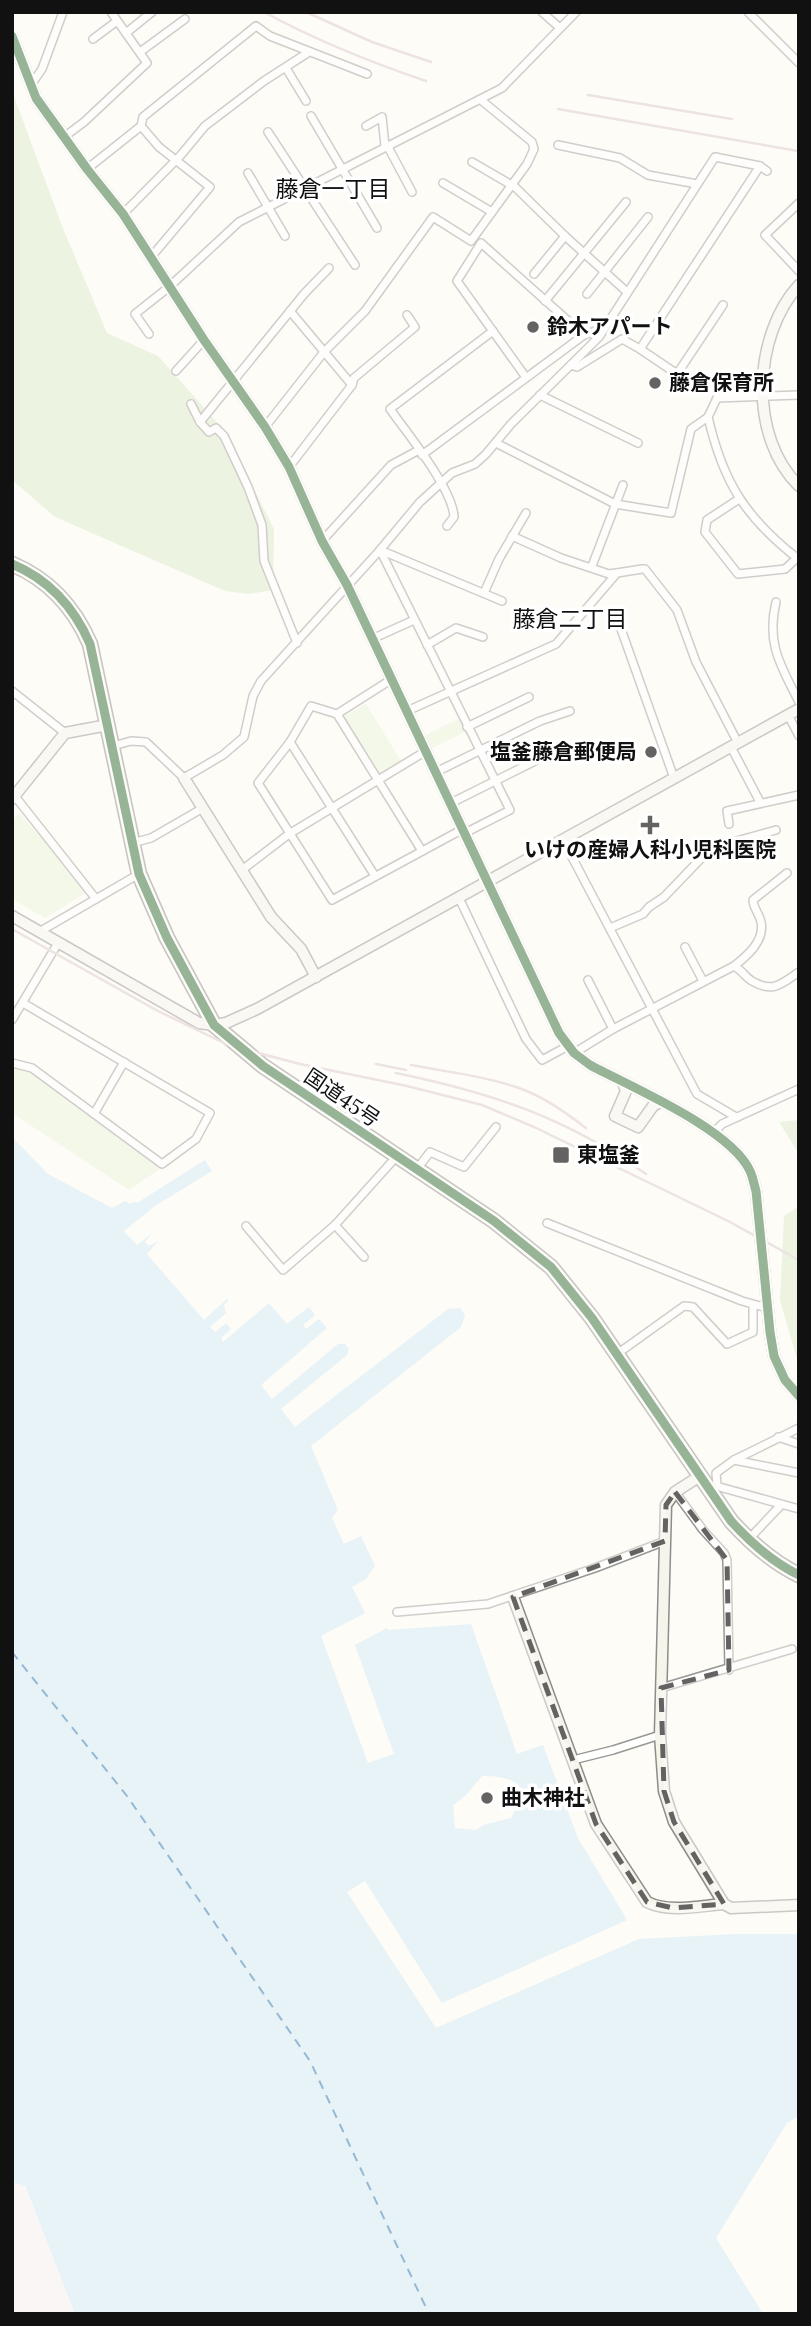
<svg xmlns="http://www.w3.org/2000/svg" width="811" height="2326" viewBox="0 0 811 2326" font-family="Lora,'Noto Sans JP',serif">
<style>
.industrial{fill:#f5f0f3}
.green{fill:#e7f3d7}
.forest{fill:#d8eac5}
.water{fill:#cde8f7;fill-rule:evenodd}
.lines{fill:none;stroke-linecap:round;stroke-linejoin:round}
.ferry{stroke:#1768a6;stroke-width:2;stroke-dasharray:9 7;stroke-linecap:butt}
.street-casing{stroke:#979795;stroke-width:10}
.secondary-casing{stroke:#8e8d8b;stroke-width:13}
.highway-casing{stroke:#858482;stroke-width:17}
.street{stroke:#fffffe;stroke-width:7}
.secondary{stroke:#f6f4eb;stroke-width:10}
.highway{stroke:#eae1d8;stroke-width:14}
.rail{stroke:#d9c6c7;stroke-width:2.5}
.cycleway-casing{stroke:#fff;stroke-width:13}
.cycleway{stroke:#1b5e20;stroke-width:9}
.marked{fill:none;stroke:#646362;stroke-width:5;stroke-dasharray:14 9;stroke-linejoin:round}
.poi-dot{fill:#646362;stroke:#fff;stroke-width:2.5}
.labels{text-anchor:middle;stroke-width:7;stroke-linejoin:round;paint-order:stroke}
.poi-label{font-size:21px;font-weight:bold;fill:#111;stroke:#fff;text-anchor:start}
.street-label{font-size:21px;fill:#111;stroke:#fff}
.neighbourhood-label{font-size:23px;fill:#111;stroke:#fff}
</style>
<rect width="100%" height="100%" fill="#fdfcf7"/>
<path class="industrial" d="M 12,2182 L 24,2186 L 75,2314 L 12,2314 Z"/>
<g class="green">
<path d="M 366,704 L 401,761 L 376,777 L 340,719 Z"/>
<path d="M 462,717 L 469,730 L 426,751 L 420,738 Z"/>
<path d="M 19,813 L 89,891 L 45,918 L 12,899 L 12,821 Z"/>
<path d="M 12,1067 L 31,1072 L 161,1168 L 129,1190 L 12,1113 Z"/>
</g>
<g class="forest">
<path d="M 12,91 L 62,226 L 107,333 L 158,356 L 225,431 L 274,529 L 273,590 L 249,594 L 225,591 L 55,517 L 12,480 Z"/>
<path d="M 799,1120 L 799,1154 L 779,1122 Z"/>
<path d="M 799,1206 L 799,1366 L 780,1300 L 784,1216 Z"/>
</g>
<path class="water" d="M 12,1137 L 48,1174 L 112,1208 L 125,1201 L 130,1204 L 134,1202 L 137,1203 L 205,1160 L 212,1171 L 155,1206 L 124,1231 L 137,1245 L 152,1233 L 145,1242 L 149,1246 L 158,1241 L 147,1254 L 204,1320 L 227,1299 L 228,1301 L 224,1305 L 226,1313 L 210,1327 L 215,1332 L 226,1323 L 231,1329 L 221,1338 L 223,1342 L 269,1303 L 287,1324 L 309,1307 L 315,1315 L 303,1325 L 306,1329 L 319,1319 L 327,1328 L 261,1385 L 272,1399 L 338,1344 L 345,1344 L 349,1349 L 347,1355 L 281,1409 L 295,1427 L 448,1309 L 460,1308 L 465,1315 L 461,1327 L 311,1446 L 338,1510 L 332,1518 L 344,1544 L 361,1536 L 375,1566 L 366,1579 L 352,1587 L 365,1613 L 321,1636 L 368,1763 L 394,1754 L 355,1645 L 387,1628 L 389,1630 L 471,1624 L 517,1754 L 543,1745 L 578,1838 L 627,1920 L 442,2003 L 365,1881 L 347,1892 L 436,2028 L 639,1939 L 736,1934 L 799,1934 L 799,2116 L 787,2123 L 716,2238 L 763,2314 L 75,2314 L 25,2186 L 12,2182 ZM 482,1776 C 500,1775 528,1780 525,1804 L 514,1812 L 511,1818 L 483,1825 L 476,1830 L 455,1828 L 453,1805 L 466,1795 Z"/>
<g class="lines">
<path class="ferry" d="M 12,1652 L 127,1796 L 310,2061 L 429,2314"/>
<defs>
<g id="street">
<path d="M 542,12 L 560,28"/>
<path d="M 748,12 L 799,63"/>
<path d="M 126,33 L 152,12"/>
<path d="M 93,39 L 117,21"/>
<path d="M 140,52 L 185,19"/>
<path d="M 286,68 L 306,101"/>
<path d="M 31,85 L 42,69 L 63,12"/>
<path d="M 311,116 L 377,228"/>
<path d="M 141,126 L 159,147 L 210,187 L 152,256"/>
<path d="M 366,126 L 382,117 L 385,146"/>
<path d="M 268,132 L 355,265"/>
<path d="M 64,137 L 84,122 L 147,63 L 111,12"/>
<path d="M 387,145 L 412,192"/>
<path d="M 558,145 L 620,158 L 648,175 L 697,184"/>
<path d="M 472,162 L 515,187 L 565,236 L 627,292"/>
<path d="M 87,169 L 141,126 L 143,117 L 256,26 L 270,36 L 367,74"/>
<path d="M 248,173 L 285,236"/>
<path d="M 443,183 L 492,212"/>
<path d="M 799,203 L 765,235 L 799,271"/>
<path d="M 123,214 L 180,156 L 205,126 L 264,81 L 309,52"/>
<path d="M 534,274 L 565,236"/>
<path d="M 587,294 L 648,217"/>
<path d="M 545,301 L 626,202"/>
<path d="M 290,311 L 352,385"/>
<path d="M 149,334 L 135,314 L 169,287 L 239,222 L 502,88 L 576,12"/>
<path d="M 571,365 L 577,367 L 622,339 L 640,349"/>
<path d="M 176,371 L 204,340"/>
<path d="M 677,374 L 723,305"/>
<path d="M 525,376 L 457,281 L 481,243 L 584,335"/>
<path d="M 686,380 L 640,349 L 760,166"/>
<path d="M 540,395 L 638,443"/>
<path d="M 191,404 L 200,422 L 209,432 L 216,428 L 224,436 L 248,487 L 262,525 L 264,561 L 297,643"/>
<path d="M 200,422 L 304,294 L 329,268"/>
<path d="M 265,427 L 324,352 L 365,311 L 433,217 L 471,241 L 527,164 L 534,149 L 532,142 L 481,100"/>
<path d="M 496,443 L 615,504 L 671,513 L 691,429 L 708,417"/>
<path d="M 422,455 L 584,335 L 604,328"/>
<path d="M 289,467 L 352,385 L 354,378 L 415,327 L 407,315"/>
<path d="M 739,499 L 707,520 L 705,532 L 738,574 L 785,569 L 798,557"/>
<path d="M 447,526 L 454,517 C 453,489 407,433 390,409 L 493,331"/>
<path d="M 512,536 L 561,558 L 609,574 L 617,573"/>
<path d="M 322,541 L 391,465 L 419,450"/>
<path d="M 797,558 C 745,517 723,482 708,417 L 717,398 L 799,395"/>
<path d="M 592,566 L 623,485"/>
<path d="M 484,593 L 499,559 L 526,513"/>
<path d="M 776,602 C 766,644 781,666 799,702"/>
<path d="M 621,629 L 674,778"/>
<path d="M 372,639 L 414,620"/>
<path d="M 427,645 L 456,628 L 483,637"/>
<path d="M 392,679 L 337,714 L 311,706 L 290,742 L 258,783 L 332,900 L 463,829"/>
<path d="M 12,691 L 65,733"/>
<path d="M 407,711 L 556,644 L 617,573 L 642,569 L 645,569 L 677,610 L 696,662 L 738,743"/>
<path d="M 337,714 L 422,851"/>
<path d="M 788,715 L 799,736"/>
<path d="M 467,727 L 529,697"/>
<path d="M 290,742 L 375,876"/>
<path d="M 113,746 L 131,741 L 146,742 L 184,778 L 223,755 L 244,737 L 253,696 L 261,681 L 380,550 L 502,601"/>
<path d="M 731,747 L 760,802"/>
<path d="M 436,772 L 540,721 L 570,711"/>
<path d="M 14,795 L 96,899"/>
<path d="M 451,803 L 547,755"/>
<path d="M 729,824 L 727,811 L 799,795"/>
<path d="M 465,833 L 510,810 L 380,550 L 420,502 L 452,473 L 475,464 L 486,454 L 511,424 L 599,337 L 715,157 L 760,166 L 767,171"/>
<path d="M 563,840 L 697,1094 L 736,1117"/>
<path d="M 132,843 L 151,838 L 203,808"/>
<path d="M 242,870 L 289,834 L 426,751"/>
<path d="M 459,898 L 526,1039 L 542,1060 L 568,1046"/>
<path d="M 610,928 L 643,914 L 649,907 L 664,897 L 711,848 L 776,830"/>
<path d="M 39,932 L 139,874"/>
<path d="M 685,947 L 703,981"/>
<path d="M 734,966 C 747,956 765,941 761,922 C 759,913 753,908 753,900 L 787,873"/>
<path d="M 588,980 L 613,1029"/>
<path d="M 12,1020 L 58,943"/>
<path d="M 574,1053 L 613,1029 L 734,966 C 742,970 745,977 752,981 C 774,994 782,983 799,972"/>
<path d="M 12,1063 L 32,1068 L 162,1164 L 196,1139 L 210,1113 L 23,1003"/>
<path d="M 94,1114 L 124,1062"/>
<path d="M 714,1132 L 722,1124 L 799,1089"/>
<path d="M 417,1169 L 430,1152 L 464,1167 L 496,1127"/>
<path d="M 547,1223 L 742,1301 L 767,1308"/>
<path d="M 335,1225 L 364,1257"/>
<path d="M 246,1226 L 283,1270 L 335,1225 L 397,1156"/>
<path d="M 617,1354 L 684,1306 L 693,1307 L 727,1344 L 753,1332 L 753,1305"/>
<path d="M 778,1437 L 799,1444"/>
<path d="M 734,1460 L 799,1473"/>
<path d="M 717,1485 L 716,1473 L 734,1460 L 799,1428"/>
<path d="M 716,1486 L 799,1509"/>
<path d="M 675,1492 L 703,1530 L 724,1553 L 727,1560 L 729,1670"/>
<path d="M 748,1540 L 781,1505"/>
<path d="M 397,1612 L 488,1604 L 595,1568 L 665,1541"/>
<path d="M 661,1688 L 792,1649"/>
<path d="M 573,1760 L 613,1750 L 660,1735"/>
</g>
<g id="secondary">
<path d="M 12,36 L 36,98 L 87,169 L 123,214 L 204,340 L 265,427 L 289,467 L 322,541 L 347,585 L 559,1033 L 574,1053 L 590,1065 C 631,1087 731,1129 750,1171 C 753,1177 754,1185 756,1191 L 770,1332 L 774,1356 L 785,1380 L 799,1396"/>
<path d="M 799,285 C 753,335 748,437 799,486"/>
<path d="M 184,778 L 271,917 L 301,949 L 316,977"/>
<path d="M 12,799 L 65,733 L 108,725"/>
<path d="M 12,916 L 199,1023 L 214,1025 L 226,1023 L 257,1009 L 799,709"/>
<path d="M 623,1083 L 626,1091 L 615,1116 L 638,1127 L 653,1106 L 660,1102"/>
<path d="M 700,1476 L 675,1492 L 666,1505 L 660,1735 L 664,1791 L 674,1822 L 724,1904 L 731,1908 L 799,1905"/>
<path d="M 513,1597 L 596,1824 L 647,1902 C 669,1913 699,1906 724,1904"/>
</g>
<path id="highway" d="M 12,564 C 50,580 74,607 90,644 L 139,874 L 167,938 L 214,1025 L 263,1066 L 494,1221 L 551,1267 L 592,1318 L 731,1521 C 750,1542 772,1562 799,1575"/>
</defs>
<use href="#street" class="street-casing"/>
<use href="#secondary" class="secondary-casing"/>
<use href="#highway" class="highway-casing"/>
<use href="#street" class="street"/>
<use href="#secondary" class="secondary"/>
<use href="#highway" class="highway"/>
<g class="rail">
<path d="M 264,12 C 317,41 370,62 426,81"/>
<path d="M 306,12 L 372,42 L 431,62"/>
<path d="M 588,95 L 732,119"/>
<path d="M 558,109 L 798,151"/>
<path d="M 12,929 L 156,1010 L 228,1045 L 300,1064 L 407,1086 L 482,1105 L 534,1127 L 728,1221 L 799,1260"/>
<path d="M 376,1064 L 406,1070"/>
<path d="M 411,1065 C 447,1072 485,1076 519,1088 C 544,1097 565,1112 586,1128"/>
<path d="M 396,1073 C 492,1093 565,1117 646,1174"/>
</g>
<defs>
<g id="cycleway">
<path d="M 12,36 L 36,98 L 87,169 L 123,214 L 204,340 L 265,427 L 289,467 L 322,541 L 347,585 L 559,1033 L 574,1053 L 590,1065 C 631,1087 731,1129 750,1171 C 753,1177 754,1185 756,1191 L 770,1332 L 774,1356 L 785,1380 L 799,1396"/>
<path d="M 12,564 C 50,580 74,607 90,644 L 139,874 L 167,938 L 214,1025 L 263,1066 L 494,1221 L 551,1267 L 592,1318 L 731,1521 C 750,1542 772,1562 799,1575"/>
</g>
</defs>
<use href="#cycleway" class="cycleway-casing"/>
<use href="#cycleway" class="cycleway"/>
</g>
<path d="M0 0H811V2326H0ZM 675,1492 L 727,1560 L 729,1670 L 661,1688 L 664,1791 L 674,1822 L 724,1904 L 673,1908 L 647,1902 L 596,1824 L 513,1597 L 665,1541 L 666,1505 Z" fill="#fdfcf7" fill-opacity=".55" fill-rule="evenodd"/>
<path class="marked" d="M 675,1492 L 727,1560 L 729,1670 L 661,1688 L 664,1791 L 674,1822 L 724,1904 L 673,1908 L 647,1902 L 596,1824 L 513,1597 L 665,1541 L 666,1505 Z"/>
<g class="poi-dot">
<circle cx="533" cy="327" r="7"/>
<circle cx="655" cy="383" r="7"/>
<circle cx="651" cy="752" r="7"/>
<path d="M646.5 814.5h7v7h7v7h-7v7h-7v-7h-7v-7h7z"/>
<rect x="552" y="1146" width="18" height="18" rx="3.5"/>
<circle cx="487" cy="1798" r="7"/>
</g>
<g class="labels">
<g class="poi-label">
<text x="547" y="334">鈴木アパート</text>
<text x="669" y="390">藤倉保育所</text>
<text x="637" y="759" text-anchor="end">塩釜藤倉郵便局</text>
<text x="650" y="857" text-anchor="middle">いけの産婦人科小児科医院</text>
<text x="577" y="1162">東塩釜</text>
<text x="501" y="1805">曲木神社</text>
</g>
<g class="street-label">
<text transform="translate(342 1098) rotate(34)" y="7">国道45号</text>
</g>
<g class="neighbourhood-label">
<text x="333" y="197">藤倉一丁目</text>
<text x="570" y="627">藤倉二丁目</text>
</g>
</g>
<rect width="811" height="2326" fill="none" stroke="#111111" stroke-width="28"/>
</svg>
